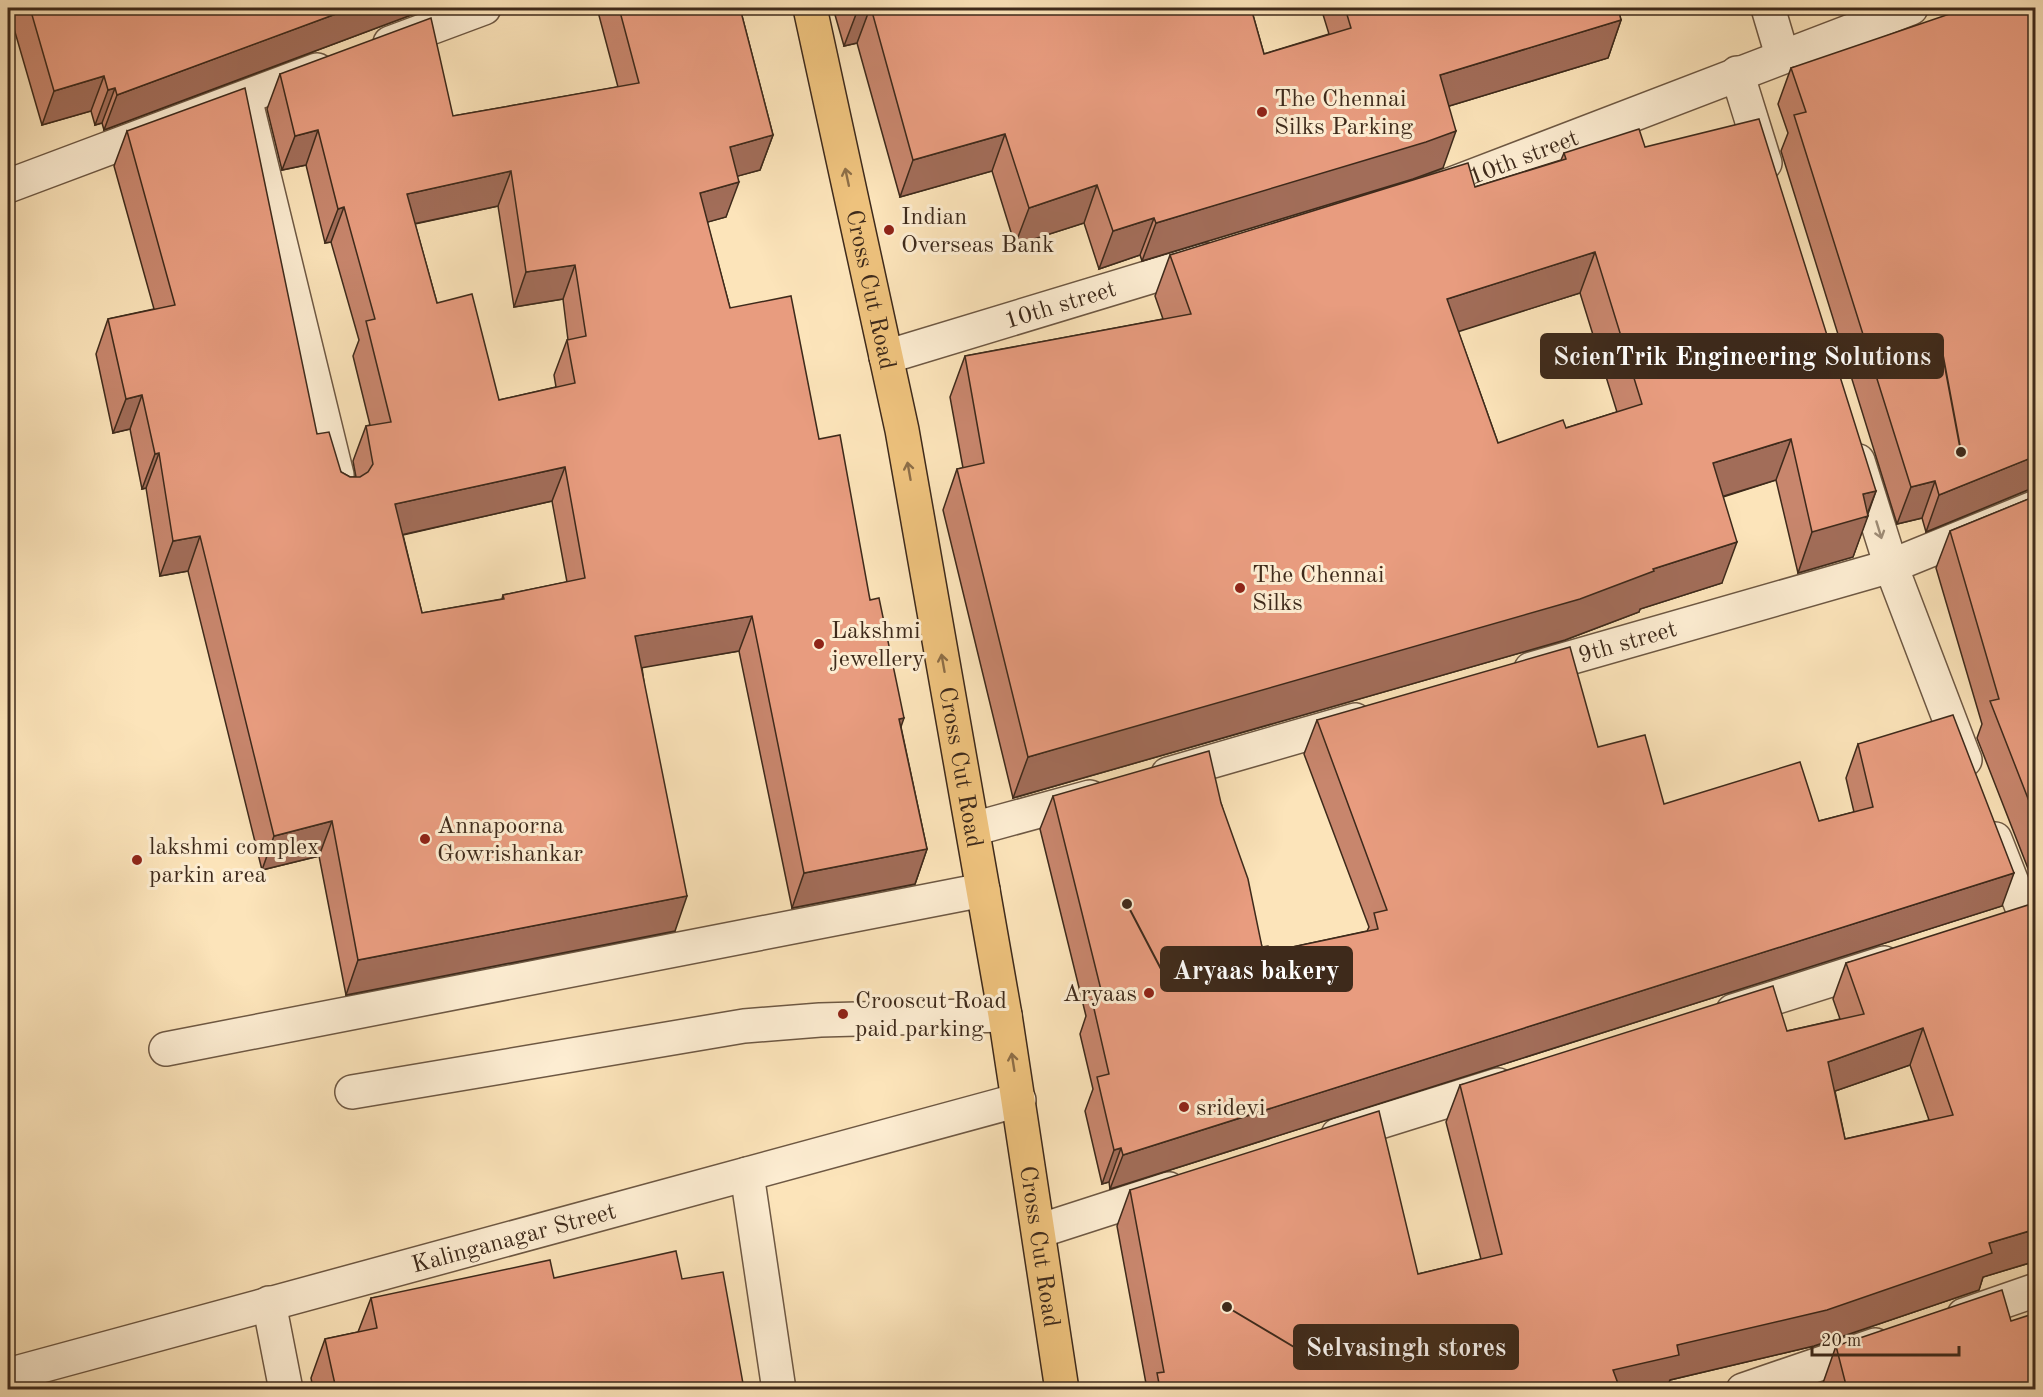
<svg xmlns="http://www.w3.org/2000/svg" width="2043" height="1397" viewBox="0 0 2043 1397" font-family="'Old Standard TT',serif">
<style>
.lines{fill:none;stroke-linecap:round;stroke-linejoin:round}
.minor-casing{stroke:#6e5843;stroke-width:36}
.primary-casing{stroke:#3e2a1b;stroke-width:36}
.minor{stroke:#fdedd2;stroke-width:33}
.primary{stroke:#eec27d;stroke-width:33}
.wall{fill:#c8866d;stroke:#3e2a1b;stroke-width:1.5;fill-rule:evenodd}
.shaded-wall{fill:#a26d59;stroke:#3e2a1b;stroke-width:1.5}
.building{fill:#e89c7f;stroke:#3e2a1b;stroke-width:1.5;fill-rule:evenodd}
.oneway{stroke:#8d6e47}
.oneway2{stroke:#9e8c76}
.poi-dot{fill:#8f2418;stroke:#fdedd2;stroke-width:2}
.labels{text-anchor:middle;stroke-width:6;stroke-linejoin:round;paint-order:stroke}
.poi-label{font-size:24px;fill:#3e2a1b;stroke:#fdedd2;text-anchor:start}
.street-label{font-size:24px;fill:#3e2a1b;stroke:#fdedd2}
.leader{fill:none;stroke:#3e2a1b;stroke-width:2}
.callout-dot{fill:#3e2a1b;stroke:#fdedd2;stroke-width:2}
.callout{fill:#3e2a1b;stroke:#3e2a1b;stroke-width:2}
.callout-label{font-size:26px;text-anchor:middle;font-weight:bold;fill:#fff}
</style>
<rect width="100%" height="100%" fill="#fce4ba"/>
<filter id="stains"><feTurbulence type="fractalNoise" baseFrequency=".00333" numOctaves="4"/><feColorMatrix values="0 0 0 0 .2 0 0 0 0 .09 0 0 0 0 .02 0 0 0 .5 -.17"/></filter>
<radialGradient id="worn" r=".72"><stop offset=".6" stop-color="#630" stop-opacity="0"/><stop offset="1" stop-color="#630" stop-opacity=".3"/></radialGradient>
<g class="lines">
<defs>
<g id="minor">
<path d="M 1768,8 L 1782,55"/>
<path d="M 390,43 L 484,8"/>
<path d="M 1737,73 L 1765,163"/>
<path d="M 246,102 L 337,475"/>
<path d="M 8,186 L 317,70"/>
<path id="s1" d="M 1431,192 L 1911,8"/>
<path id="s2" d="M 886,357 L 1206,260"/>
<path d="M 1858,461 L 1891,566 L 1965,760"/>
<path id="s3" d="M 1531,669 L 1891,566 L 2036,507"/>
<path d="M 1168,774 L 1355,720"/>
<path d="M 973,829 L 1090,797"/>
<path d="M 1995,839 L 2036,943"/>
<path d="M 1733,1011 L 1884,963"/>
<path d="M 166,1049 L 983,890"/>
<path d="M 352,1092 L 744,1026 L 820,1020 L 1005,1015"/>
<path d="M 1338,1135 L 1498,1085"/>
<path d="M 747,1174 L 779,1390"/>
<path d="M 1039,1231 L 1169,1189"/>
<path d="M 269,1303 L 286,1390"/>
<path d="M 1964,1315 L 2036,1290"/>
<path id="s4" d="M 8,1375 L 1019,1100"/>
<path d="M 1743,1390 L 1875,1345"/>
</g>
<g id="primary">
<path id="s5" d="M 810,8 L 902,430 L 1005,1015 L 1062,1390"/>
</g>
</defs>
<use href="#minor" class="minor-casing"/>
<use href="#primary" class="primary-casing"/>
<use href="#minor" class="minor"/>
<use href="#primary" class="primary"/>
</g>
<g class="wall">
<path d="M 8,8 L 423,8 L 422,11 L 104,130 L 102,123 L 95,125 L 91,111 L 42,125 Z"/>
<path d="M 597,8 L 740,8 L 773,135 L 760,170 L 737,176 L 726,217 L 707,222 L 730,308 L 819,439 L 870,600 L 901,727 L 927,849 L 915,884 L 792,908 L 739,651 L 642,667 L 675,931 L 346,995 L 319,856 L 262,870 L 188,571 L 160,576 L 146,488 L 142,489 L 130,429 L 113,433 L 96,354 L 108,319 L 154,309 L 114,166 L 127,131 L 341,472 L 350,477 L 356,477 L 353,461 L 366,426 L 370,425 L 353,356 L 359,340 L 331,242 L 325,243 L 306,165 L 282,170 L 267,109 L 280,74 L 453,116 L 618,87 ZM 498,206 L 514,307 L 563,299 L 568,340 L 567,340 L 554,375 L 556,387 L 499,400 L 437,303 L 415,224 ZM 552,501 L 567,582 L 503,595 L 502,599 L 422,613 L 403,535 Z"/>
<path d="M 833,8 L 1251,8 L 1264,54 L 1329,34 L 1321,8 L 1618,8 L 1621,20 L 1608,58 L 1449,106 L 1443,168 L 1413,179 L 1142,261 L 1140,255 L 1099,269 L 1084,223 L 1015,245 L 992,171 L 900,197 L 857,43 L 844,46 Z"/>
<path d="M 2036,8 L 2036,489 L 2030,489 L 1926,532 L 1922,518 L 1897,524 L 1781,151 L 1788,133 L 1778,104 L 1791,68 Z"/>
<path d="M 1645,147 L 1876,491 L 1853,557 L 1798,573 L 1776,480 L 1723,497 L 1722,583 L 1640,609 L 1639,612 L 1565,640 L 1013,798 L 943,510 L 957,469 L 963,468 L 950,397 L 965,356 L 1163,319 L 1155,296 L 1170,255 L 1475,187 L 1561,160 L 1564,153 ZM 1580,293 L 1617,412 L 1566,428 L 1498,443 L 1458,331 Z"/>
<path d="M 2036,496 L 2036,889 L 1977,738 L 1982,724 L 1936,568 L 1950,531 Z"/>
<path d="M 1317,720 L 1598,747 L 1664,804 L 1819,821 L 1854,812 L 1846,778 L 1858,744 L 2002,906 L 1110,1189 L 1109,1182 L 1102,1184 L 1085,1111 L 1093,1089 L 1080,1034 L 1086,1016 L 1040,829 L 1053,796 L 1221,803 L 1262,947 L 1269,952 L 1367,931 L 1369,927 L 1304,754 Z"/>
<path d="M 2036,918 L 2036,1261 L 1983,1277 L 1979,1290 L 1814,1346 L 1670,1380 L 1666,1389 L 1147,1389 L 1117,1226 L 1130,1190 L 1418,1274 L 1481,1259 L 1446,1122 L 1460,1085 L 1787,1031 L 1840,1019 L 1833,999 L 1846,963 ZM 1910,1065 L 1929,1120 L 1845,1139 L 1835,1091 Z"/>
<path d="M 554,1278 L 682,1279 L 744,1389 L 313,1389 L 311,1378 L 325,1339 L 358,1332 L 371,1298 Z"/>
<path d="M 2011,1321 L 2036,1389 L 1825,1389 L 1823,1383 L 1836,1346 Z"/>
</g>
<g class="shaded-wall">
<path d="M 352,8 L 423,8 L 422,11 L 104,130 L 117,95 Z"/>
<path d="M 864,8 L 870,8 L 857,43 L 844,46 L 858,9 Z"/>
<path d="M 1621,20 L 1608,58 L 1426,113 L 1440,75 Z"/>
<path d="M 104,76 L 91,111 L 42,125 L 54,91 Z"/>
<path d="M 115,88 L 102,123 L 95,125 L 108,90 Z"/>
<path d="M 318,130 L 306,165 L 282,170 L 295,136 Z"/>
<path d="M 1456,131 L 1443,168 L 1413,179 L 1142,261 L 1156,223 Z"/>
<path d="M 1005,134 L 992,171 L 900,197 L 913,160 Z"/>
<path d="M 773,135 L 760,170 L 717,182 L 730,147 Z"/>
<path d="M 511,171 L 498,206 L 394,228 L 407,194 Z"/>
<path d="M 739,182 L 726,217 L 687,228 L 700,193 Z"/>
<path d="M 1097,185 L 1084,223 L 1015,245 L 1029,208 Z"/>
<path d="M 344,207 L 331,242 L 325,243 L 338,209 Z"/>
<path d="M 1154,218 L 1140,255 L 1099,269 L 1113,231 Z"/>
<path d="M 1595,252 L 1580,293 L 1432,340 L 1447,299 Z"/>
<path d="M 575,265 L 563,299 L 514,307 L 526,272 Z"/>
<path d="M 142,395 L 130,429 L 113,433 L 126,399 Z"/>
<path d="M 1791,439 L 1776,480 L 1698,504 L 1713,463 Z"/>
<path d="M 159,453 L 146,488 L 142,489 L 155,454 Z"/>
<path d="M 2036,456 L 2036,489 L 2030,489 L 1926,532 L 1939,495 Z"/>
<path d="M 565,467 L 552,501 L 383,539 L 395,504 Z"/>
<path d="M 1935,481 L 1922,518 L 1897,524 L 1911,487 Z"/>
<path d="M 1876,491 L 1866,517 L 1868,516 L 1853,557 L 1798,573 L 1812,532 L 1863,494 Z"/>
<path d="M 200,536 L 188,571 L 160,576 L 173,541 Z"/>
<path d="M 1737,542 L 1722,583 L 1640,609 L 1639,612 L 1565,640 L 1013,798 L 1028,757 L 1653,569 Z"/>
<path d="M 752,616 L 739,651 L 623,671 L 635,636 Z"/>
<path d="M 904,718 L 892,753 L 899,719 Z"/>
<path d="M 332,821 L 319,856 L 262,870 L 274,836 Z"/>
<path d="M 927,849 L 915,884 L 792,908 L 804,873 Z"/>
<path d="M 2014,873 L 2002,906 L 1110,1189 L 1123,1155 Z"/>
<path d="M 687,896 L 675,931 L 346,995 L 358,960 Z"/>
<path d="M 1923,1028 L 1910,1065 L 1815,1098 L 1828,1062 Z"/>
<path d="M 1121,1148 L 1109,1182 L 1102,1184 L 1114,1150 Z"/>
<path d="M 2036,1229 L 2036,1261 L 1983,1277 L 1979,1290 L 1814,1346 L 1670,1380 L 1666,1389 L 1606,1389 L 1613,1370 L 1677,1345 L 1989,1243 Z"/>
</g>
<g class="building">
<path d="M 30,8 L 352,8 L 117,95 L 115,88 L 108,90 L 104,76 L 54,91 Z"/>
<path d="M 619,8 L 740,8 L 773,135 L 730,147 L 739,182 L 700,193 L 730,308 L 791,296 L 819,439 L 840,435 L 870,600 L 879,598 L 904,718 L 899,719 L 927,849 L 804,873 L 752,616 L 635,636 L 687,896 L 358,960 L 332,821 L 274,836 L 200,536 L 173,541 L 159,453 L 155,454 L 142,395 L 126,399 L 108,319 L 175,305 L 127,131 L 245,88 L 317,434 L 329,432 L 341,472 L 350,477 L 360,477 L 368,472 L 373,464 L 366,426 L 391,422 L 366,321 L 375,319 L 344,207 L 338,209 L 318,130 L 295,136 L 280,74 L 431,18 L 453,116 L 639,83 ZM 511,171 L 526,272 L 575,265 L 586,336 L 567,340 L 575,383 L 499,400 L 472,294 L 437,303 L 407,194 ZM 565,467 L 585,578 L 503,595 L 504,599 L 422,613 L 395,504 Z"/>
<path d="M 871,8 L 1251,8 L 1264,54 L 1351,28 L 1345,8 L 1618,8 L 1621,20 L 1440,75 L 1456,131 L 1426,142 L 1156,223 L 1154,218 L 1113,231 L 1097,185 L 1029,208 L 1005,134 L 913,160 Z"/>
<path d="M 1967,8 L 2036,8 L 2036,456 L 1939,495 L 1935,481 L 1911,487 L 1794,115 L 1806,112 L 1791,68 Z"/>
<path d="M 1759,119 L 1876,491 L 1863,494 L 1868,516 L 1812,532 L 1791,439 L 1713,463 L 1737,542 L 1653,569 L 1654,571 L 1580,599 L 1028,757 L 957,469 L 984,463 L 965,356 L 1191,314 L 1170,255 L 1468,163 L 1475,187 L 1566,159 L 1564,153 L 1639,129 L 1645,147 ZM 1595,252 L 1642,404 L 1566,428 L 1563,420 L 1498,443 L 1447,299 Z"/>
<path d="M 2036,496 L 2036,819 L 1990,701 L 1999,699 L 1950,531 Z"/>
<path d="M 1570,647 L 1598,747 L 1645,735 L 1664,804 L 1800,762 L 1819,821 L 1873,807 L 1858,744 L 1953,715 L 2014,873 L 1123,1155 L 1121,1148 L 1114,1150 L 1097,1077 L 1109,1074 L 1092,1000 L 1103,998 L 1053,796 L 1209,751 L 1221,803 L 1248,879 L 1262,947 L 1268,946 L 1269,952 L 1378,929 L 1374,913 L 1387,910 L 1317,720 Z"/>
<path d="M 2028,905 L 2036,918 L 2036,1229 L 1989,1243 L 1992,1253 L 1827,1310 L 1677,1345 L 1679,1355 L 1613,1370 L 1620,1389 L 1160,1389 L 1157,1373 L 1164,1372 L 1130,1190 L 1379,1111 L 1418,1274 L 1502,1254 L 1460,1085 L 1773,986 L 1787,1031 L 1864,1014 L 1846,963 ZM 1923,1028 L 1953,1115 L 1845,1139 L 1828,1062 Z"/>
<path d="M 676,1251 L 682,1279 L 723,1272 L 744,1389 L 336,1389 L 325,1339 L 377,1328 L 371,1298 L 550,1260 L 554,1278 Z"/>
<path d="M 2002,1290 L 2011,1321 L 2036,1313 L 2036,1389 L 1847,1389 L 1836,1346 Z"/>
</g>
<defs><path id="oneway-shaft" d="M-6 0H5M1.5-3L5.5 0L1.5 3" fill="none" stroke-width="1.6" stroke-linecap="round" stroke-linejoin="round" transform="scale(1.5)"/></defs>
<g class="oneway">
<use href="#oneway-shaft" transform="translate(847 177) rotate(-102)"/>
<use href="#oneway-shaft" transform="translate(909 471) rotate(-100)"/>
<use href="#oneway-shaft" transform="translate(943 663) rotate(-100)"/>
<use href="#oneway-shaft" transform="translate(1013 1062) rotate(-99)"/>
</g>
<use class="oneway2" href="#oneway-shaft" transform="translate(1879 530) rotate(73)"/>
<g class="poi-dot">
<circle cx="1262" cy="112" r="6"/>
<circle cx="889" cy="230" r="6"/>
<circle cx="1240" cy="588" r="6"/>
<circle cx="819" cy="644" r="6"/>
<circle cx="425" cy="839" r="6"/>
<circle cx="137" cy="860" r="6"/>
<circle cx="1149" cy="993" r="6"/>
<circle cx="843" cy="1014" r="6"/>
<circle cx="1184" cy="1107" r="6"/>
</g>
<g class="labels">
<g class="poi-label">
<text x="1274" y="106">The Chennai<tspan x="1274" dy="28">Silks Parking</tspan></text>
<text x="901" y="224">Indian<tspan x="901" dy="28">Overseas Bank</tspan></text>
<text x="1252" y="582">The Chennai<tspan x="1252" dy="28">Silks</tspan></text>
<text x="831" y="638">Lakshmi<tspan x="831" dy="28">jewellery</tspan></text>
<text x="437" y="833">Annapoorna<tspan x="437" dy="28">Gowrishankar</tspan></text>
<text x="149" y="854">lakshmi complex<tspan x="149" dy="28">parkin area</tspan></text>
<text x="1137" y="1001" text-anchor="end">Aryaas</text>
<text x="855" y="1008">Crooscut Road<tspan x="855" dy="28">paid parking</tspan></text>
<text x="1196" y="1115">sridevi</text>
</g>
<g class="street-label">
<text dy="8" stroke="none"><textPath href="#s1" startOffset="99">10th street</textPath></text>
<text dy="8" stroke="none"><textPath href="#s5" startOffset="288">Cross Cut Road</textPath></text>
<text dy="8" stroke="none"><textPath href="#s2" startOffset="182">10th street</textPath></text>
<text dy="8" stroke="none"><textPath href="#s3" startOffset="100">9th street</textPath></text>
<text dy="8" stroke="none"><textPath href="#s5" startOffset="774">Cross Cut Road</textPath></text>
<text dy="8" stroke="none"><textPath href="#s4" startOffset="524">Kalinganagar Street</textPath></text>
<text dy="8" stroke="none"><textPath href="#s5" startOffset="1260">Cross Cut Road</textPath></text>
</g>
</g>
<path class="leader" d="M1961 452L1943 356M1127 904L1161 969M1227 1307L1294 1347"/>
<g class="callout-dot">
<circle cx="1961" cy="452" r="6"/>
<circle cx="1127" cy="904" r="6"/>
<circle cx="1227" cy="1307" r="6"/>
</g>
<g class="callout">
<rect x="1541" y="334" width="402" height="44" rx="6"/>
<rect x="1161" y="947" width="191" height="44" rx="6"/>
<rect x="1294" y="1325" width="224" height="44" rx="6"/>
</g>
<g class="callout-label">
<text x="1742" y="365">ScienTrik Engineering Solutions</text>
<text x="1256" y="979">Aryaas bakery</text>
<text x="1406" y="1356">Selvasingh stores</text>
</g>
<rect width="2043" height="1397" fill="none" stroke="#fce4ba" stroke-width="30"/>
<rect x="9" y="9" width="2025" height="1379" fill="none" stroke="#3e2a1b" stroke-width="3"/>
<rect x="15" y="15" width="2013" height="1367" fill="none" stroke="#3e2a1b" stroke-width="1.5"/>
<path d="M1812 1346v9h147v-9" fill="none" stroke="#3e2a1b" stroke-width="3"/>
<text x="1821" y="1346" font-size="18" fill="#3e2a1b" stroke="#fdedd2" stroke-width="4.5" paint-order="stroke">20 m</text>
<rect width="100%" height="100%" filter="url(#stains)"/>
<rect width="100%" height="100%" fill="url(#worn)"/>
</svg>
